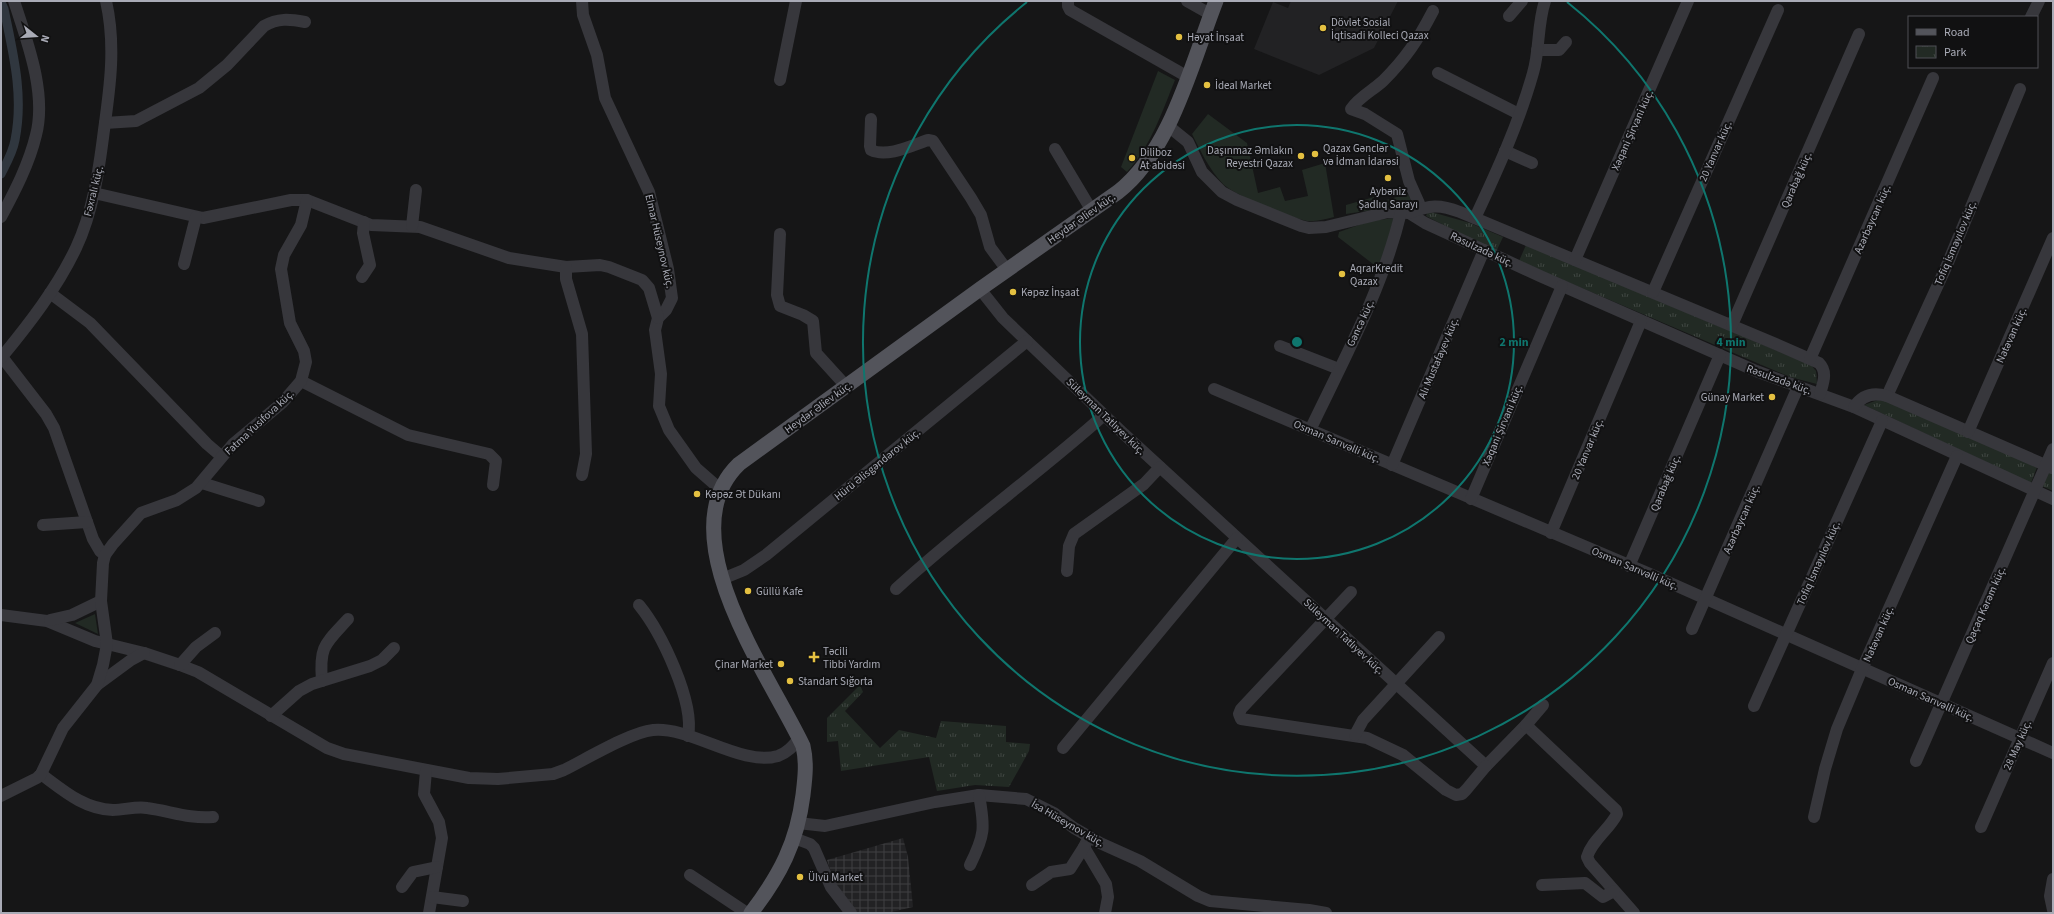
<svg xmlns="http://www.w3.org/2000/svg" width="2054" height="914" viewBox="0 0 2054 914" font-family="'Source Sans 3',sans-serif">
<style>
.built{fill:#222224}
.industrial{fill:url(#industrial-grid)}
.grass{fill:#222a24}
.park{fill:url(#park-tufts)}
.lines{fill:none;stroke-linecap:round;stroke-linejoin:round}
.canal{stroke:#30373f;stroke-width:9}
.minor{stroke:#37373c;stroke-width:12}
.major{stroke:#53545b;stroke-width:15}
.ring{fill:none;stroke:#0f766e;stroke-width:2}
.poi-dot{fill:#e4c041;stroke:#111112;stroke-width:1.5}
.labels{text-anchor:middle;stroke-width:4;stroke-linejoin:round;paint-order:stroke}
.poi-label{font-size:11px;fill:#a9abb6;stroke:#111112;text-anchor:start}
.street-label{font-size:11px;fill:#a9abb6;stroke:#111112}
.centre{fill:#0f766e;stroke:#111112;stroke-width:2}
.ring-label{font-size:12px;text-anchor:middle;font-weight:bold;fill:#0f766e;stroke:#111112;stroke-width:4;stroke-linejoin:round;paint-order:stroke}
</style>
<defs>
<pattern id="industrial-grid" width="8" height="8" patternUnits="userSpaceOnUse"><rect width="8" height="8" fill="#222224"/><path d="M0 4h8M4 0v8" fill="none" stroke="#3f3f42"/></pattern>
<pattern id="park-tufts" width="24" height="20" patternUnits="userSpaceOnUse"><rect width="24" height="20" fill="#222a24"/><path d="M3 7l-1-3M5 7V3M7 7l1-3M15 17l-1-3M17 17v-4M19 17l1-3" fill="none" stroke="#3f4642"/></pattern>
</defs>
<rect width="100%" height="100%" fill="#161617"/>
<path class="built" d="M 1291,1 L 1398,1 L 1374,48 L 1319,75 L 1254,49 L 1273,2 L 1288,8 Z"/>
<path class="industrial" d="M 903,838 L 908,857 L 913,907 L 887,913 L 858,913 L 834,882 L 827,860 Z"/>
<g class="grass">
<path d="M 1158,71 L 1175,80 C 1162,112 1151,146 1127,172 L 1121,167 Z"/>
<path d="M 1208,114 L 1247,143 L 1258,193 L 1280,187 L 1285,201 L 1308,196 L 1302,170 L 1325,163 L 1334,217 C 1325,219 1316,222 1307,221 C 1290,218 1234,195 1223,184 C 1209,169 1201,152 1192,134 Z"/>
<path d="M 1408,194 L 1413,204 L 1346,214 L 1346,205 L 1374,197 L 1375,203 Z"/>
<path d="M 1394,218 L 1381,264 L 1373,264 L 1338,237 L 1339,232 L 1370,221 Z"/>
<path d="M 95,614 L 98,634 L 75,623 Z"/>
</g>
<g class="park">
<path d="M 1428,211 L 1470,223 L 1503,237 L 1496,252 L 1426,216 Z"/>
<path d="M 1526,245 L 1811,365 L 1816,371 L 1817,384 L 1790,377 L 1519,261 Z"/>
<path d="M 1878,400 L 1886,401 L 2037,467 L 2031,483 L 1864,405 Z"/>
<path d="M 2048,472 L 2053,474 L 2053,491 L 2042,486 Z"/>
<path d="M 860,685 L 863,692 L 845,711 L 880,748 L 899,730 L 936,738 L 941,721 L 1006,726 L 1006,742 L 1030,744 L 1029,751 L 1009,787 L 975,785 L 937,791 L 929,757 L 841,771 L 838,741 L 827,742 L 827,718 Z"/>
</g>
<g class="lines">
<path class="canal" d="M 1,2 L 4,9 C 13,53 24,95 15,140 C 13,152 6,164 1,174"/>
<g class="minor">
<path d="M 582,1 L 583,15 L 597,55 L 605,98 L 649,192 L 668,269 L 672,298 L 666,310 L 658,318 L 655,330 L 661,374 L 659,406 L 669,430 L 696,468 L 720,489"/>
<path d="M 1068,1 L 1068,6 L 1070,10 L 1188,77"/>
<path d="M 1187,1 L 1210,14"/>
<path d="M 1509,16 L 1522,1"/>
<path d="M 2031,17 L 2039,1"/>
<path d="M 1537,50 L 1559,50 L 1566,42"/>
<path d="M 1438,73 L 1519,114"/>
<path d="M 780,80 L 796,1"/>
<path d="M 871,119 L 870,146 L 871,150 C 887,158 913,145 928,140 L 933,141 L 971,198 L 981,215 L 990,247 L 1007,270"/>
<path d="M 105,123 L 136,121 L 199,88 L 227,65 L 264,26 C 278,18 289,19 305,22"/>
<path d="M 1167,125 L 1188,142 L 1202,172 L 1222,192 L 1237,200 L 1301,226 L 1309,228 L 1326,227 L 1388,212 L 1409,213 L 1425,223 L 1540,276 L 1756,371 L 1854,407 L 2053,499"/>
<path d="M 1055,149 L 1092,211"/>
<path d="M 1505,151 L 1532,163"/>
<path d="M 94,193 L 203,218 L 291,200 L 307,200 L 371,225 L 420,227 L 509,258 L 566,267 L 600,265 L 609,267 L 642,280 L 649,288 L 658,318"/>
<path d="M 1421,208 L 1409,181 L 1397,134 L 1365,114 L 1351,109 C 1359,97 1372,91 1383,81 C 1406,58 1418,40 1433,11"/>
<path d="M 1409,213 C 1430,205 1439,204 1460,212 L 1778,345 L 1819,363 C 1828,372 1823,383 1820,394"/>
<path d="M 1,217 C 15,191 29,164 36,135 C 47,93 27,41 14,1"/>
<path d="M 1475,218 C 1497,171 1519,123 1533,73 C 1540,50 1537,25 1545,1"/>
<path d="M 412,226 L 416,190"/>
<path d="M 780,234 L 777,295 L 780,306 L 803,315 L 813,321 L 816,353 L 846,386"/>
<path d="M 1575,260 L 1688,1"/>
<path d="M 184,264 L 196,217"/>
<path d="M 566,267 L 566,279 L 582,334 L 586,454 L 582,475"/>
<path d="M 362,277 L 370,265 L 363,233 L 364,222"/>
<path d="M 980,289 L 1003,318 L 1124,434 L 1486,766 L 1526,725 L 1616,810 L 1617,814 C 1609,830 1592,840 1587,857 L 1590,863 L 1634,913"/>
<path d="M 1653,292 L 1778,10"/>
<path d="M 50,293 L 90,323 L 207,444 L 221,456"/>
<path d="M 1732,325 L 1859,34"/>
<path d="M 1280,346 L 1339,369"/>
<path d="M 2,357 L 46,414 L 54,428 L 93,539 L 100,551 L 105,555"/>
<path d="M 1,358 C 29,324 57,288 76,248 C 93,212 99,170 104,130 C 110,87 116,45 106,1"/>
<path d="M 1810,359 L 1933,78"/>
<path d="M 301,381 L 408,435 L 489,454 L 496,461 L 493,485"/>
<path d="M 1214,389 L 1650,574 L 2053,753"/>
<path d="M 1887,396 L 1947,265 L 2020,89"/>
<path d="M 1854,407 C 1862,395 1873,392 1887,396 L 2052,468"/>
<path d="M 1310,430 C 1344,359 1383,288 1401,212"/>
<path d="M 1968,432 L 2053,238"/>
<path d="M 1392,465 L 1484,250"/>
<path d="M 202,483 L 259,501"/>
<path d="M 1471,499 L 1562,286"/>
<path d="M 43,525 L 87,522"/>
<path d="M 1551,533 L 1641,321"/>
<path d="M 1629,566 L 1720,355"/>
<path d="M 1067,571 L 1069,546 L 1074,534 L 1144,484 L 1160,467"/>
<path d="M 722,579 L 744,570 L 766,555 L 1027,341"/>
<path d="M 896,589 C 963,527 1037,475 1104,415"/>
<path d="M 1351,592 L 1241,709 L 1239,714 L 1241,719 L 1367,738 L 1403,755 L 1446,790 L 1456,795 L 1462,794 L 1466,790 L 1486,766"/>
<path d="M 639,605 C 661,632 695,702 688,736"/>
<path d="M 1,615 L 47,621 L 95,641 L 144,653 L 180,665 L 198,672 L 327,748 L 344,754 L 469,778 L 498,779 L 553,774 L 564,770 C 586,759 631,732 653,730 C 690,726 742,767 778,756 C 787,753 793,746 799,739"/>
<path d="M 50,620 L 72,615 L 101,601"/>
<path d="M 1692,629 L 1798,387"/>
<path d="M 180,665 L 196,647 L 215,633"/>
<path d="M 322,681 C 319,646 325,644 348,619"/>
<path d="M 97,685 L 131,660 L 144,653"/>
<path d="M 1754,706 L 1882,421"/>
<path d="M 271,716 L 299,691 L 312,684 L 370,666 L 382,660 L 394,648"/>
<path d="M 1526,725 L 1543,705"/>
<path d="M 1355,735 L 1363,720 L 1439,637"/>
<path d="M 1063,748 L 1237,538"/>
<path d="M 1916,761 L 2053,449"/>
<path d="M 426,771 L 424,794 L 439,822 L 442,838 L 429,913"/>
<path d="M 41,774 C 64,791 84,809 113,810 C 125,810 136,806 147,808 C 170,811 189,819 213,817"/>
<path d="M 1,796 L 37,778 L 41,774 L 63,728 L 97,685 L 103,665 L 107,644 L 101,601 L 103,563 L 105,555 L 113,544 L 141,513 L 177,500 L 196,488 L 233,444 L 282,403 L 301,381 L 306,362 L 304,351 L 290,323 L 281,269 L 284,255 L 301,225 L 307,200"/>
<path d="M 1814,817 L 1825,769 L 1837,729 L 1862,669 L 1957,456"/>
<path d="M 798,823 L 825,826 L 935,802 L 979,795 L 1026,799 L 1054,813 L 1074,828 L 1100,843 L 1140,861 L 1198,896 L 1210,901 L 1309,910 L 1326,913"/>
<path d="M 1981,827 L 2053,663"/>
<path d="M 1089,837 L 1084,847 L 1106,884 L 1108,897 L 1105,913"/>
<path d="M 794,838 L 810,844 L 814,848 L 831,887 L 851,913"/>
<path d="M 970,865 C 985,835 985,828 979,795"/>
<path d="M 690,875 L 747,913"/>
<path d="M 2053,879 L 2050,896 L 2053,910"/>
<path d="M 1032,885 L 1051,872 L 1070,869 L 1084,847"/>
<path d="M 1542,885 L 1585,883 L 1603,897 L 1614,891"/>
<path d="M 402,887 L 413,872 L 437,867"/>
<path d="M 432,897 L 463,901"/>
</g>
<path class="major" d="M 751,913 C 780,875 797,843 803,795 C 805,778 807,763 803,746 C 770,676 666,534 739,464 L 980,289 L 1118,192 C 1171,151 1192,62 1216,1"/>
</g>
<g class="ring">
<circle cx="1297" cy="342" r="217"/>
<path d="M1567 2A434 434 0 1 1 1027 2"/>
</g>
<g class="poi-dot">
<circle cx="1323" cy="28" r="4"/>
<circle cx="1179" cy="37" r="4"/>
<circle cx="1207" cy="85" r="4"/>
<circle cx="1315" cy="154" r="4"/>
<circle cx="1301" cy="156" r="4"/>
<circle cx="1132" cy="158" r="4"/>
<circle cx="1388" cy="178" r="4"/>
<circle cx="1342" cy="274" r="4"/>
<circle cx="1013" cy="292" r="4"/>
<circle cx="1772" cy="397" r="4"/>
<circle cx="697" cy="494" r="4"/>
<circle cx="748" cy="591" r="4"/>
<path d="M812 651h4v4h4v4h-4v4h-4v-4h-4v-4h4z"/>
<circle cx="781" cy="664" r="4"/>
<circle cx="790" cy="681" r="4"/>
<circle cx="800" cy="877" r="4"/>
</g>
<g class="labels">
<g class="poi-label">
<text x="1331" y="26">Dövlət Sosial<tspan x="1331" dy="13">İqtisadi Kolleci Qazax</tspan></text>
<text x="1187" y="41">Həyat İnşaat</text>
<text x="1215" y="89">İdeal Market</text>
<text x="1323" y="152">Qazax Gənclər<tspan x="1323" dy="13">və İdman İdarəsi</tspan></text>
<text x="1293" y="154" text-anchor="end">Daşınmaz Əmlakın<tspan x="1293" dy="13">Reyestri Qazax</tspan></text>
<text x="1140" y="156">Diliboz<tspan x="1140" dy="13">At abidəsi</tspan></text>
<text x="1388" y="195" text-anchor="middle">Aybəniz<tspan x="1388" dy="13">Şadlıq Sarayı</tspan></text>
<text x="1350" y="272">AqrarKredit<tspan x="1350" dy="13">Qazax</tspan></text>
<text x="1021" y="296">Kəpəz İnşaat</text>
<text x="1764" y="401" text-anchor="end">Günay Market</text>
<text x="705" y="498">Kəpəz Ət Dükanı</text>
<text x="756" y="595">Güllü Kafe</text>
<text x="823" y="655">Təcili<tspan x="823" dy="13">Tibbi Yardım</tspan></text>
<text x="773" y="668" text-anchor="end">Çinar Market</text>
<text x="798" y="685">Standart Sığorta</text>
<text x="808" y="881">Ülvü Market</text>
</g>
<g class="street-label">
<text transform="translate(1632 130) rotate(-66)" y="4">Xəqani Şirvani küç.</text>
<text transform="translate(1715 151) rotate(-66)" y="4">20 Yanvar küç.</text>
<text transform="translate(1796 180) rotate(-66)" y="4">Qarabağ küç.</text>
<text transform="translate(93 191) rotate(-76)" y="4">Fəxralı küç.</text>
<text transform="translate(1081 218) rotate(-35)" y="4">Heydər Əliev küç.</text>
<text transform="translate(1872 219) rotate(-66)" y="4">Azərbaycan küç.</text>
<text transform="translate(660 241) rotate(77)" y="4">Elmar Hüseynov küç.</text>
<text transform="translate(1955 243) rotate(-67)" y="4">Tofiq İsmayılov küç.</text>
<text transform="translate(1482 249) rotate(25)" y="4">Rəsulzadə küç.</text>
<text transform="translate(1360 323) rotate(-65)" y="4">Gəncə küç.</text>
<text transform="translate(2011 335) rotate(-66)" y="4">Natəvan küç.</text>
<text transform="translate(1438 358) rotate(-67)" y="4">Alı Mustafayev küç.</text>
<text transform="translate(1779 379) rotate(20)" y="4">Rəsulzadə küç.</text>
<text transform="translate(818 407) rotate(-36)" y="4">Heydər Əliev küç.</text>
<text transform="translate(1106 416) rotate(44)" y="4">Süleyman Tatlıyev küç.</text>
<text transform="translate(259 422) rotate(-43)" y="4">Fatma Yusifova küç.</text>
<text transform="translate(1502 425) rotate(-67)" y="4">Xəqani Şirvani küç.</text>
<text transform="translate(1337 441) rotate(23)" y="4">Osman Sarıvəlli küç.</text>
<text transform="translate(1587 449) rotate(-67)" y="4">20 Yanvar küç.</text>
<text transform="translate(877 464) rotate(-39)" y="4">Hürü Əlisgəndərov küç.</text>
<text transform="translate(1665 483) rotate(-67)" y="4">Qarabağ küç.</text>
<text transform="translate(1741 519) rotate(-66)" y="4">Azərbaycan küç.</text>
<text transform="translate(1818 563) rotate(-66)" y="4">Tofiq İsmayılov küç.</text>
<text transform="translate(1635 568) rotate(23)" y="4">Osman Sarıvəlli küç.</text>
<text transform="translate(1985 605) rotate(-66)" y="4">Qaçaq Kərəm küç.</text>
<text transform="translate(1878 634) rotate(-66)" y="4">Natəvan küç.</text>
<text transform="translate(1344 636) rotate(43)" y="4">Süleyman Tatlıyev küç.</text>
<text transform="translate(1931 699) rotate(24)" y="4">Osman Sarıvəlli küç.</text>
<text transform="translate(2017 745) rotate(-66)" y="4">28 May küç.</text>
<text transform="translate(1068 823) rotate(30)" y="4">İsa Hüseynov küç.</text>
</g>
</g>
<circle cx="1297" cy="342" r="6" class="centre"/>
<g class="ring-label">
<text x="1514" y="346">2 min</text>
<text x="1731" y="346">4 min</text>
</g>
<rect width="2054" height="914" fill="none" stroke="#a9abb6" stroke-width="4"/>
<rect x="1908" y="16" width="130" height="52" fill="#111112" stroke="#4e4f54"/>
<rect x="1916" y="29" width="20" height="6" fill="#53545b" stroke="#4e4f54"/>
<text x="1944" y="36" font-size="12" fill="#a9abb6">Road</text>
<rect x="1916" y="46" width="20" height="12" fill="url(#park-tufts)" stroke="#4e4f54"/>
<text x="1944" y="56" font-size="12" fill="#a9abb6">Park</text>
<g transform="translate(36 36) rotate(107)" stroke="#111112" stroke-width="3" paint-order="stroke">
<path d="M0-3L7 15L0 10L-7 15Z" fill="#a9abb6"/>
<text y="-6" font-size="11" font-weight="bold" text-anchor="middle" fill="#a9abb6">N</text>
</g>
</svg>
